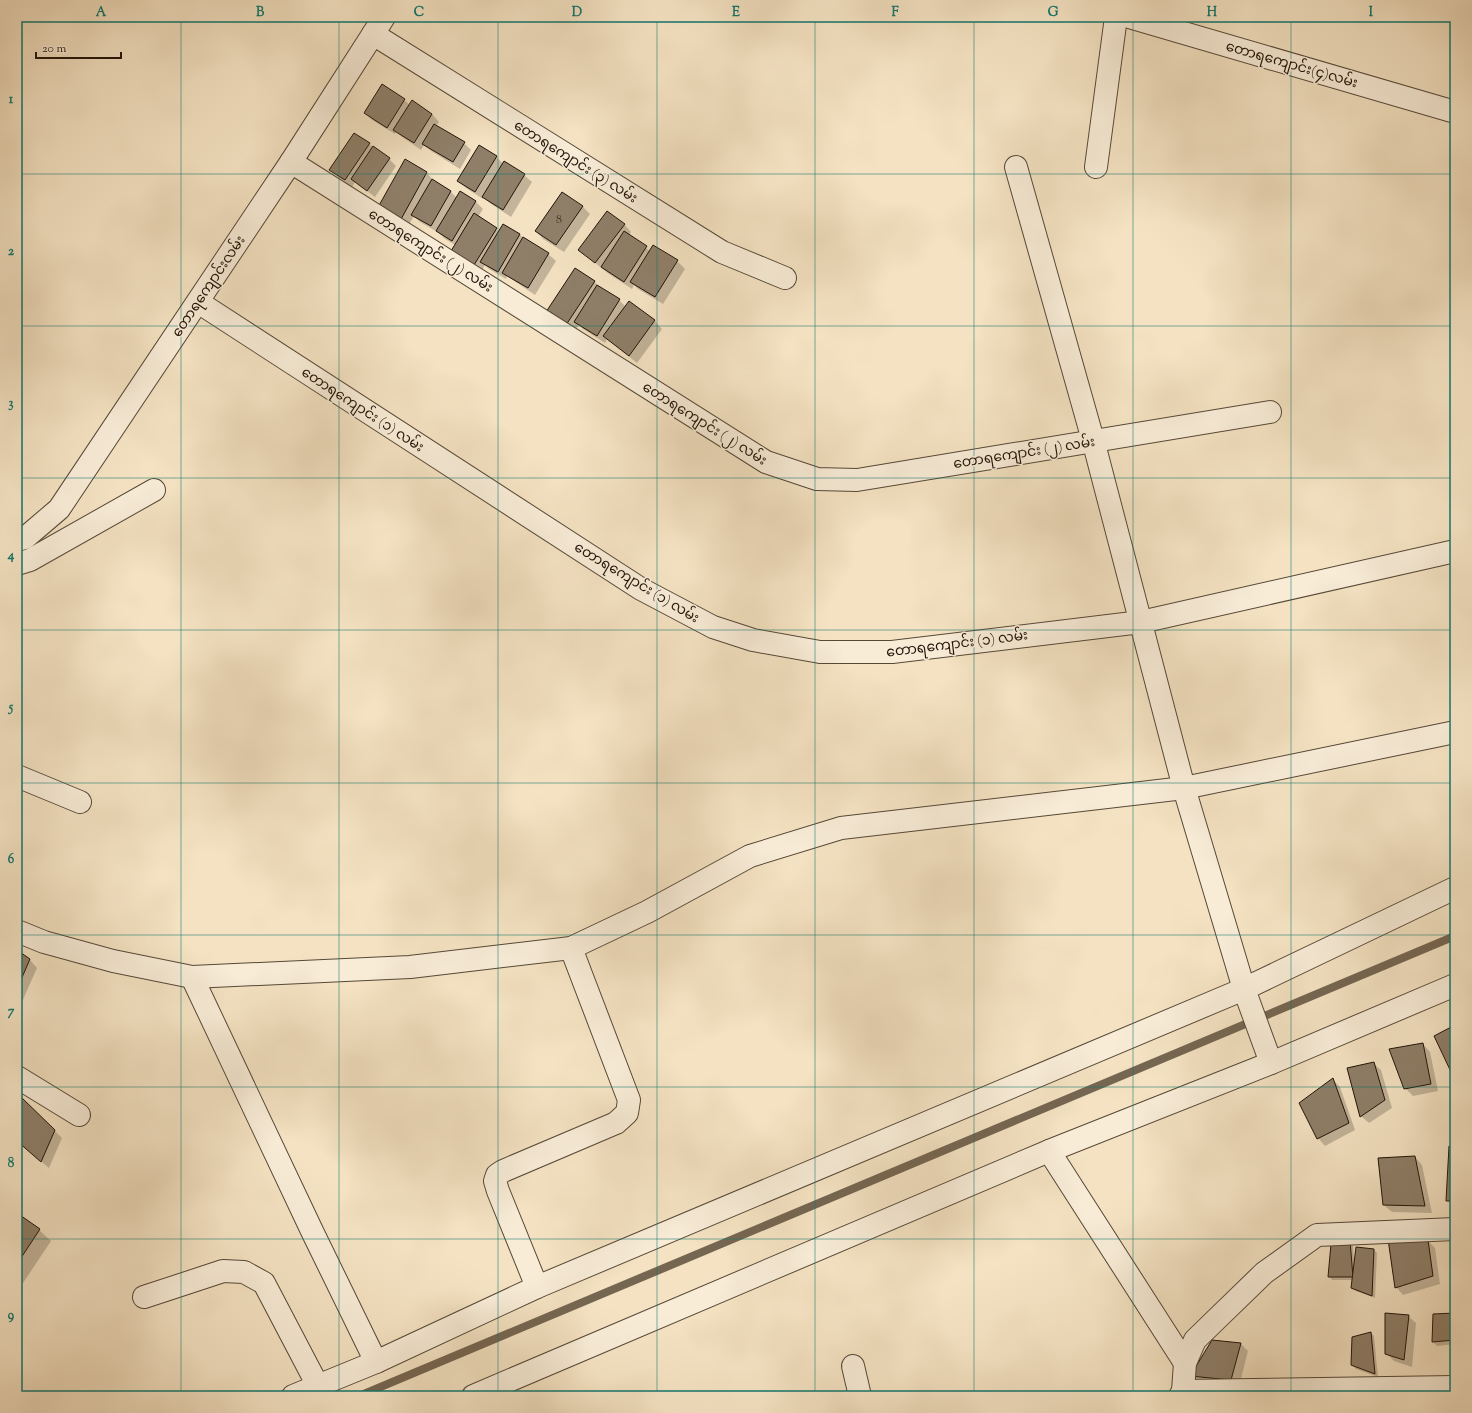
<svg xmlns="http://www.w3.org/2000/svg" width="1472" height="1413" viewBox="0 0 1472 1413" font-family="'Sorts Mill Goudy','Noto Sans Myanmar',serif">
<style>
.shadow{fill:#0003}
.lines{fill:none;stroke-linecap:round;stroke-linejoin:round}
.stream{stroke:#756652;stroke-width:8}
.building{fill:#8f7f69;stroke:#221409}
.minor-casing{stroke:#564837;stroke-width:24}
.minor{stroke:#f8ecd7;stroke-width:22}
.grid{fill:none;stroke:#0f766e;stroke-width:1;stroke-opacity:0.55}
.labels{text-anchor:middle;stroke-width:3;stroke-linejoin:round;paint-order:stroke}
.number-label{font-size:12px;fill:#3d2f21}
.street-label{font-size:14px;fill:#221409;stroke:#f8ecd7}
.neatline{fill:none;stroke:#0f766e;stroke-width:1.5}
.grid-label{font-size:13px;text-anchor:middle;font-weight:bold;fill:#0f766e}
</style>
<rect width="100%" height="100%" fill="#f4e2c2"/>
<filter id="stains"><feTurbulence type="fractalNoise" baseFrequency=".005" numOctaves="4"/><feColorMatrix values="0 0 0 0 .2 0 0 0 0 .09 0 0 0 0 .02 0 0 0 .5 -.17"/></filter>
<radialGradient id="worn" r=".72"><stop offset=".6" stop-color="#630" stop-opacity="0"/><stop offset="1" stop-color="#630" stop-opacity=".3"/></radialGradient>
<g class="shadow">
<path d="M 404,100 L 410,105 L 432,114 L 439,122 L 436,126 L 464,143 L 471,150 L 460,169 L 431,151 L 424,145 L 421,150 L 402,137 L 396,132 L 395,134 L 372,120 L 365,113 Z"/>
<path d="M 369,144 L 389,159 L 396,166 L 375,197 L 355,182 L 352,187 L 338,177 L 331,170 Z"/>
<path d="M 479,146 L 497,157 L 503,164 L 524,175 L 532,182 L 511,217 L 491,204 L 484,197 L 483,199 L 466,188 L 458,181 Z"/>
<path d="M 405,161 L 427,173 L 434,181 L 451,192 L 457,198 L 460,192 L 476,202 L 483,209 L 478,217 L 499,232 L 520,235 L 548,254 L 556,261 L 535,295 L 507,276 L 506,279 L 489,269 L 485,265 L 481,272 L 459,258 L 455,245 L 445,239 L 439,233 L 420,222 L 414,216 L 407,228 L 386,216 Z"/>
<path d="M 562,193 L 583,207 L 590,214 L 564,252 L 543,239 L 536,231 Z"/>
<path d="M 624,224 L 631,232 L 629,235 L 650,251 L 677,261 L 685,269 L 663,304 L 638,289 L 634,285 L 632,289 L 609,274 L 579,250 Z"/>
<path d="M 594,281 L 601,289 L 619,300 L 626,307 L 629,302 L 655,321 L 662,329 L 637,363 L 607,339 L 605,343 L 583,329 L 579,325 L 574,332 L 555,319 Z"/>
<path d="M 17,952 L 30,960 L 37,968 L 21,1004 L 17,1000 Z"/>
<path d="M 1423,1044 L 1430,1052 L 1438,1091 L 1413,1096 L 1405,1088 Z"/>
<path d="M 1373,1063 L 1381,1070 L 1392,1108 L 1369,1123 L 1361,1116 L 1348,1069 Z"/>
<path d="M 1332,1079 L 1340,1087 L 1355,1130 L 1325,1146 L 1318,1138 Z"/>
<path d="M 22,1099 L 62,1138 L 49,1168 L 17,1141 L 17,1106 Z"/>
<path d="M 1455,1149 L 1455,1208 L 1447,1200 Z"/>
<path d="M 1415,1157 L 1422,1165 L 1432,1213 L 1392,1212 L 1384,1205 Z"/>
<path d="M 17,1214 L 39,1230 L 51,1241 L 23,1283 L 17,1278 Z"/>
<path d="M 1428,1241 L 1435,1248 L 1440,1284 L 1403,1295 L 1396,1287 Z"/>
<path d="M 1350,1242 L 1353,1246 L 1354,1261 L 1374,1250 L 1377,1253 L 1375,1298 L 1356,1291 L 1352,1288 L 1354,1280 L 1332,1280 L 1329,1276 Z"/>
<path d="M 1455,1314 L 1455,1344 L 1437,1346 L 1433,1342 L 1434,1315 Z"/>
<path d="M 1408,1316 L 1416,1323 L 1412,1367 L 1394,1361 L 1386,1353 Z"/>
<path d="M 1371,1333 L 1374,1336 L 1378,1377 L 1356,1369 L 1352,1365 Z"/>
<path d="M 1212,1341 L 1241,1344 L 1248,1351 L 1239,1387 L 1199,1383 L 1192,1375 Z"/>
</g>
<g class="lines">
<path class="stream" d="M 359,1396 L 1455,936"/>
</g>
<g class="building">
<path d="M 382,84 L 405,99 L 387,128 L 364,113 Z"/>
<path d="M 412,100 L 432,114 L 414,143 L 393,130 Z"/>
<path d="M 434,124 L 465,142 L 453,162 L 422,144 Z"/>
<path d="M 354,133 L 370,143 L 345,180 L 329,170 Z"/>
<path d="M 479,145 L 497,156 L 475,192 L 457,181 Z"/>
<path d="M 373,146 L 390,158 L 367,191 L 351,179 Z"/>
<path d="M 405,159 L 427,172 L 400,221 L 377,209 Z"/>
<path d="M 504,161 L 525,174 L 503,210 L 482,197 Z"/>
<path d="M 432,179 L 451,191 L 431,226 L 411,215 Z"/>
<path d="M 460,191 L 476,201 L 452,241 L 436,231 Z"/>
<path d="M 562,192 L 583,206 L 556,245 L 535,231 Z"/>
<path d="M 607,211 L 625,224 L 595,263 L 578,250 Z"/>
<path d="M 474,213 L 497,228 L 474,265 L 451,251 Z"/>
<path d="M 503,224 L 520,234 L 498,272 L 480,262 Z"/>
<path d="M 624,231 L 647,246 L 624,282 L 601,267 Z"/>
<path d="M 523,237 L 549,253 L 528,288 L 502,273 Z"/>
<path d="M 653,245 L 678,260 L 655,297 L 630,282 Z"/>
<path d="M 575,268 L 595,281 L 566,325 L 546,312 Z"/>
<path d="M 597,285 L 620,299 L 597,336 L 574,322 Z"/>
<path d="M 629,301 L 655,320 L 629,356 L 603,336 Z"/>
<path d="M 17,950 L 30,959 L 17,989 Z"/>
<path d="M 1455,1025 L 1455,1072 L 1452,1074 L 1434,1036 Z"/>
<path d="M 1423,1043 L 1431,1084 L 1404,1089 L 1389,1049 Z"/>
<path d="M 1374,1062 L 1385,1100 L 1360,1117 L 1347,1068 Z"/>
<path d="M 1333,1078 L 1349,1123 L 1317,1139 L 1299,1103 Z"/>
<path d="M 21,1097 L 55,1130 L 41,1162 L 17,1141 L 17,1104 Z"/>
<path d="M 1449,1146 L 1455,1148 L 1455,1201 L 1446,1201 Z"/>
<path d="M 1415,1156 L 1425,1206 L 1383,1205 L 1378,1158 Z"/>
<path d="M 17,1213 L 40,1229 L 17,1264 Z"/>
<path d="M 1388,1239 L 1428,1240 L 1433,1276 L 1395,1288 Z"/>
<path d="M 1350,1241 L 1353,1277 L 1328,1277 L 1331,1244 Z"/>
<path d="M 1356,1247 L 1374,1249 L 1372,1296 L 1351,1288 Z"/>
<path d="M 1385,1313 L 1409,1315 L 1404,1360 L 1385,1354 Z"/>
<path d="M 1455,1313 L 1455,1340 L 1432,1342 L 1433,1314 Z"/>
<path d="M 1371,1332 L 1375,1374 L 1351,1365 L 1352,1337 Z"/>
<path d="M 1212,1340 L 1241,1343 L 1231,1380 L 1190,1376 Z"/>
</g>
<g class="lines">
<defs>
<g id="minor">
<path d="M 1129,17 L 1455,112"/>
<path d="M 373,34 L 722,252 L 785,278"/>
<path d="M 291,162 L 766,462 L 817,479 L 857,480 L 1270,412"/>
<path d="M 1016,167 L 1093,440 L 1184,788 L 1244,989 L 1271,1063"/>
<path d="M 1096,167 L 1116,17"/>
<path d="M 198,302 L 641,589 L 713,627 L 753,640 L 820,652 L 892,652 L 1141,622 L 1455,551"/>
<path d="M 17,540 L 25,538 L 59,509 L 291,162 L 384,17"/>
<path d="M 17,564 L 30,560 L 154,490"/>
<path d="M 17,776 L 80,802"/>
<path d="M 17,931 L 44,942 L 113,961 L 192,977 L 410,967 L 571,948 L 647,912 L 750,856 L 841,828 L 1184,788 L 1455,732"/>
<path d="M 192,977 L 312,1231 L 376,1362"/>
<path d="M 17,1077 L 79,1115"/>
<path d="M 1049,1151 L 1185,1363"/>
<path d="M 537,1287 L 498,1191 L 495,1181 L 497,1175 L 503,1171 L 616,1123 L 627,1113 L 629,1100 L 571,948"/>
<path d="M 144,1297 L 223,1271 L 244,1272 L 264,1283 L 318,1386"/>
<path d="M 853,1366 L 860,1396"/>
<path d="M 1183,1391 L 1455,1387"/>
<path d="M 293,1396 L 376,1362 L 537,1287 L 1244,989 L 1455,888"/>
<path d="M 473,1396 L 1049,1151 L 1271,1063 L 1455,985"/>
<path d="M 1180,1396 L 1183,1391 L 1185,1363 L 1195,1340 L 1264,1273 L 1317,1235 L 1455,1229"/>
</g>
</defs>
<use href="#minor" class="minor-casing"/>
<use href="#minor" class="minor"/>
</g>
<path class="grid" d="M 181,17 L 181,1396M 339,17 L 339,1396M 498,17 L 498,1396M 657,17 L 657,1396M 815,17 L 815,1396M 974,17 L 974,1396M 1133,17 L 1133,1396M 1291,17 L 1291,1396M 17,174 L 1455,174M 17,326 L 1455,326M 17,478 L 1455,478M 17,630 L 1455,630M 17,783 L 1455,783M 17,935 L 1455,935M 17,1087 L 1455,1087M 17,1239 L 1455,1239"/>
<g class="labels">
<g class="number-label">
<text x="559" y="223">8</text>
</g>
<g class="street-label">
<text transform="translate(1292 64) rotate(16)" y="5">တောရကျောင်း(၄)လမ်း</text>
<text transform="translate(576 161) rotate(32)" y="5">တောရကျောင်း (၃) လမ်း</text>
<text transform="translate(431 250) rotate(32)" y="5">တောရကျောင်း (၂) လမ်း</text>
<text transform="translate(208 286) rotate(-56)" y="5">တောရကျောင်းလမ်း</text>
<text transform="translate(363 409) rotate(33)" y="5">တောရကျောင်း (၁) လမ်း</text>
<text transform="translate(705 423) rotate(32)" y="5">တောရကျောင်း (၂) လမ်း</text>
<text transform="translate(1024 452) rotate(-9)" y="5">တောရကျောင်း (၂) လမ်း</text>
<text transform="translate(637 582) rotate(31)" y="5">တောရကျောင်း (၁) လမ်း</text>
<text transform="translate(957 643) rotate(-7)" y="5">တောရကျောင်း (၁) လမ်း</text>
</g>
</g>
<rect width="1472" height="1413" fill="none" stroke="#f4e2c2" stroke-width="44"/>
<path d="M36 52v6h85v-6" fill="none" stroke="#221409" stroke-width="2"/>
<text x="42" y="52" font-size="12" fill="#221409" stroke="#f8ecd7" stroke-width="3" paint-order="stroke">20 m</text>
<rect x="22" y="22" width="1428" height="1369" class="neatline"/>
<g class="grid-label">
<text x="101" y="16">A</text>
<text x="260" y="16">B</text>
<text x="419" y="16">C</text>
<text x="577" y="16">D</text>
<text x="736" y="16">E</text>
<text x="895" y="16">F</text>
<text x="1053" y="16">G</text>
<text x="1212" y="16">H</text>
<text x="1371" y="16">I</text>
<text x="11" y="103">1</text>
<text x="11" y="255">2</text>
<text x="11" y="407">3</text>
<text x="11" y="559">4</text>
<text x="11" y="711">5</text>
<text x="11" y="863">6</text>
<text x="11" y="1015">7</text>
<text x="11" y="1167">8</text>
<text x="11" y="1319">9</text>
</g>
<rect width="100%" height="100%" filter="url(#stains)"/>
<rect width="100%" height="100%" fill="url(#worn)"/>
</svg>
